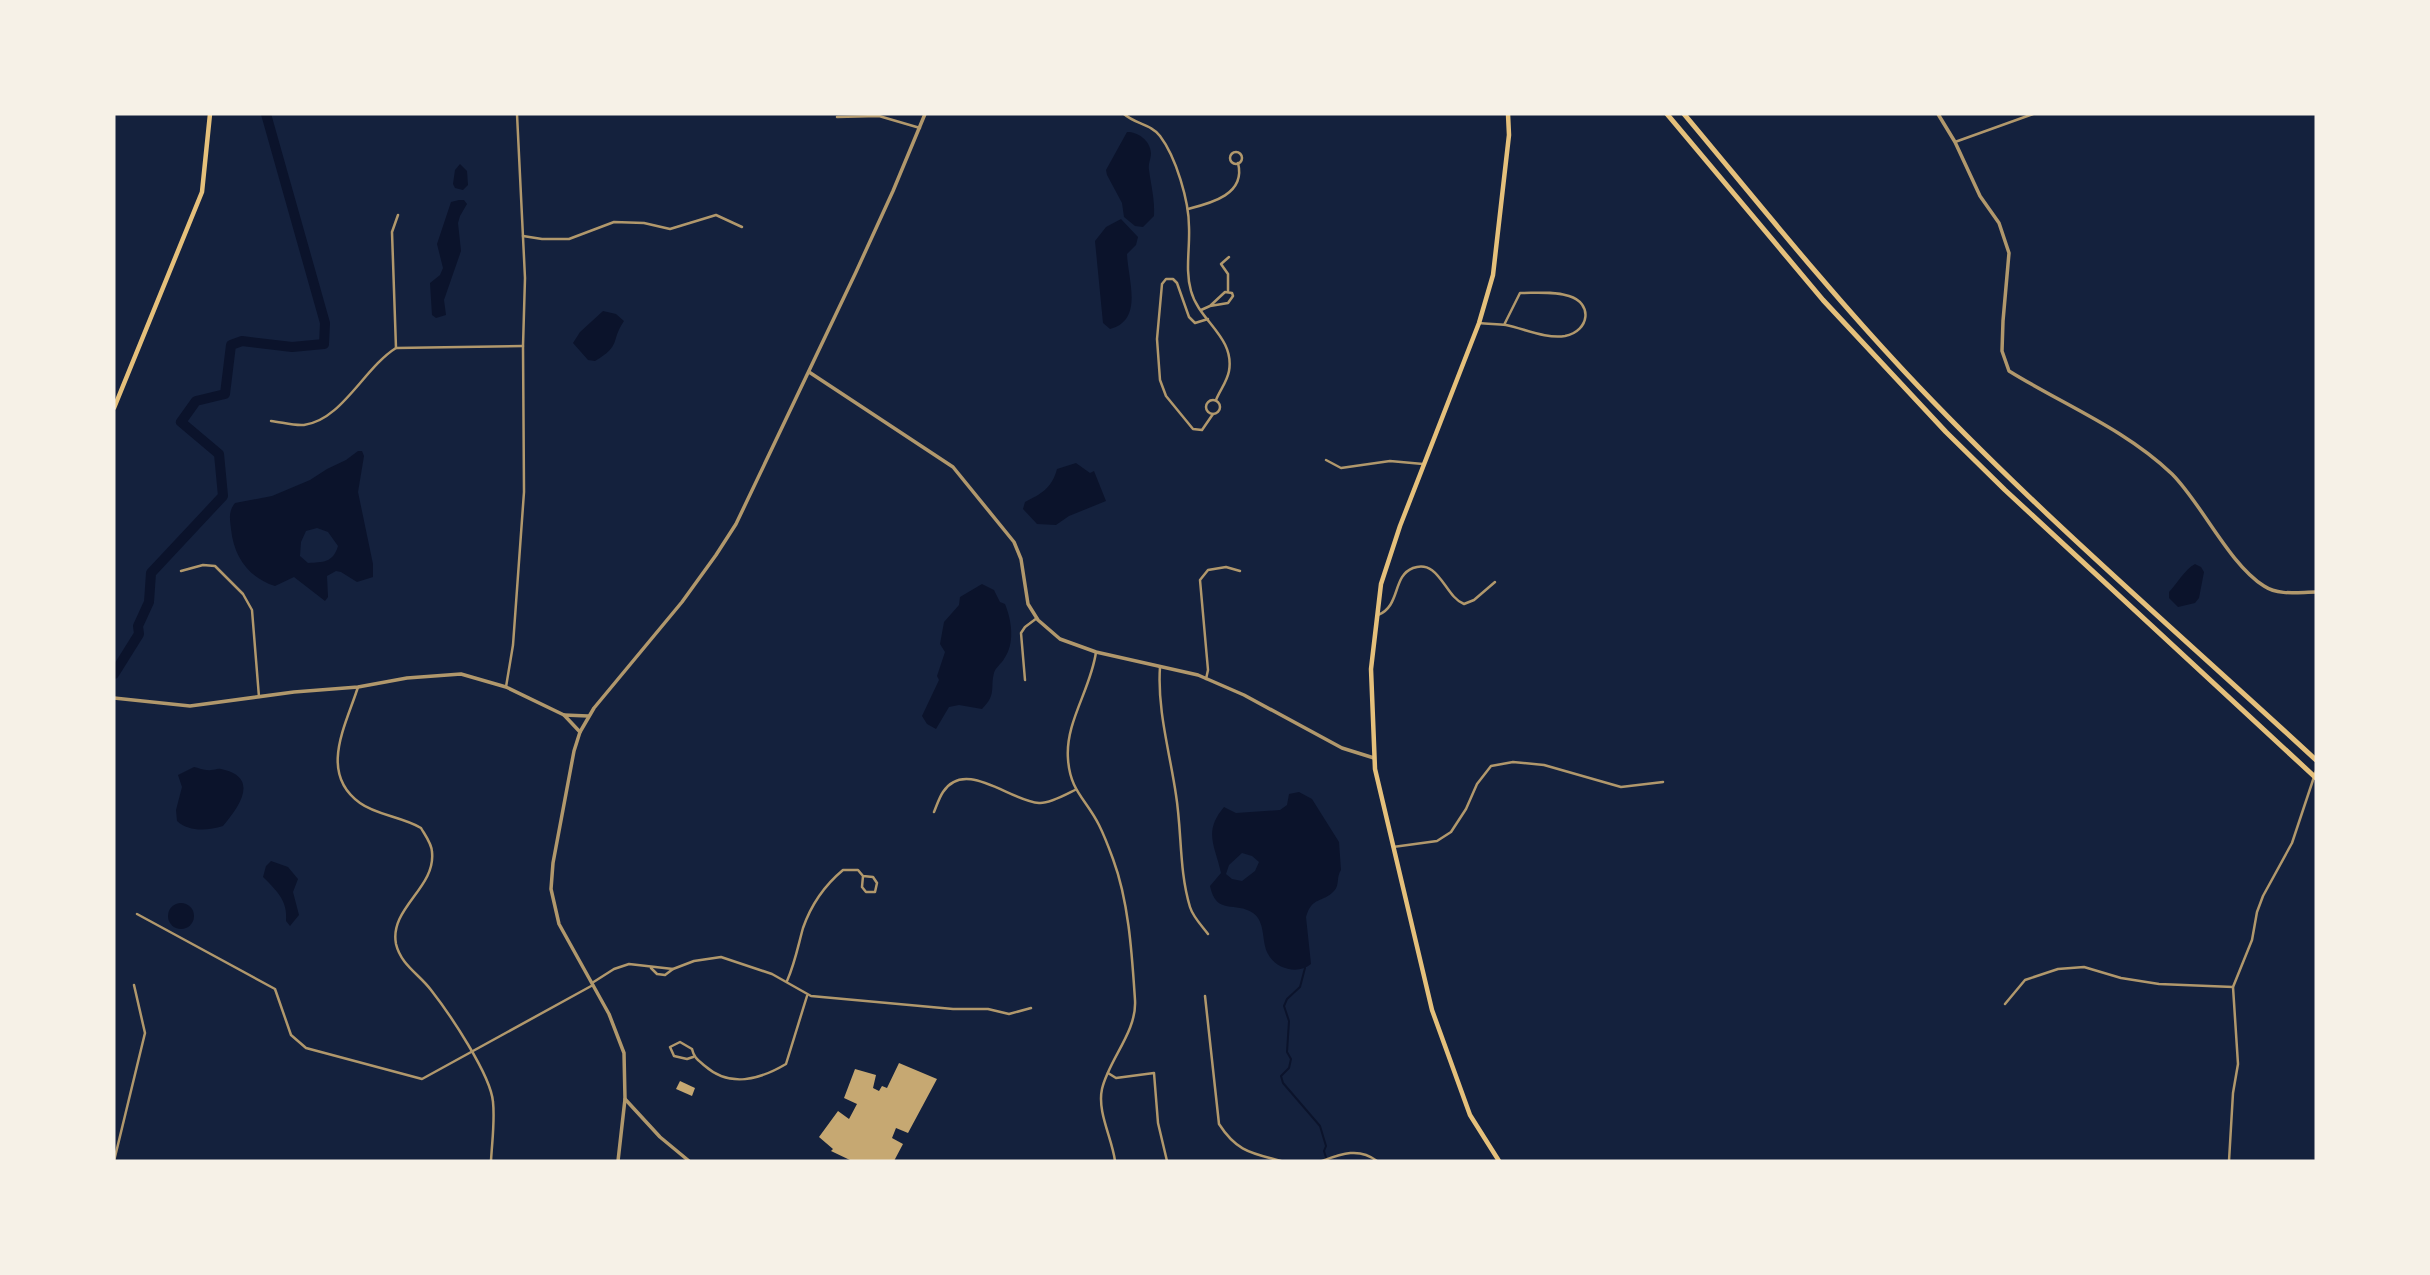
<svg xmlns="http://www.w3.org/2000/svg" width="2430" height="1275" viewBox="0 0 2430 1275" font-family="'Fira Sans',sans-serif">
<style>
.water{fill:#0b132b;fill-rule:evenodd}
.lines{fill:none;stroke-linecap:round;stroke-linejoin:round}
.stream{stroke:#0b132b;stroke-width:2}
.river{stroke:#0b132b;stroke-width:10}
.building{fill:#c6a872}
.minor{stroke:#b1986c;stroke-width:2.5}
.tertiary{stroke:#b1986c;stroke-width:3.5}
.secondary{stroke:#e5c07b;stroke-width:4.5}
.primary{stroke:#e5c07b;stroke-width:4.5}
.motorway{stroke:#e5c07b;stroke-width:5}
</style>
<rect width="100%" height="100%" fill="#14213d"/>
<g class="water">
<path d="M 1127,132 C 1138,132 1150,140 1151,153 C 1151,159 1148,163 1149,170 C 1151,185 1155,200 1154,216 L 1143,227 L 1135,226 L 1124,217 L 1122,203 L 1107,175 L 1106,170 Z"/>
<path d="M 460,164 L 467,171 L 468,185 L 463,190 L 455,188 L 453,184 L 455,170 Z"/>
<path d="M 459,200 L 464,200 L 467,204 L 460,216 L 458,223 L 461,251 L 444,300 L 446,315 L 436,318 L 432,315 L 430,283 L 440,275 L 443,268 L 437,244 L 451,202 Z"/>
<path d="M 1121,219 L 1138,237 L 1136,245 L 1127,254 C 1128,280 1144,320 1110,329 L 1103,323 L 1095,241 L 1106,227 Z"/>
<path d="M 603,311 L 616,314 L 624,321 C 610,342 622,345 595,361 L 588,360 L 573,343 L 580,332 Z"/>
<path d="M 358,451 L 362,451 L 364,456 L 358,492 L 373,564 L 373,577 L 357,582 L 341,572 L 336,571 L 327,576 L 328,597 L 325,601 L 294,577 L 275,586 C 248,577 234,557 231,529 C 230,519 228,512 235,503 L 272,496 L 310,480 L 327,469 L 346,460 ZM 317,528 L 328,532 L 338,546 C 333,563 323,562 308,563 L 300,556 L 301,542 L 306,531 Z"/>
<path d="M 1076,463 L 1090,473 L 1094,471 L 1106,501 L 1069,516 L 1056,525 L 1037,524 L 1023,509 L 1025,502 C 1041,494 1052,488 1057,469 Z"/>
<path d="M 2195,564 L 2201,567 L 2204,572 L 2199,598 L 2195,603 L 2178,607 L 2169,598 L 2169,592 C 2177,584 2184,570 2195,564 Z"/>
<path d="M 982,584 L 994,590 L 1000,602 L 1005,604 C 1012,621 1015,644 1004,659 C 1002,663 995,668 994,673 C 990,688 997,694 982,709 L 959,705 L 949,707 L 936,729 L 927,724 L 922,716 L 939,680 L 937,676 L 945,652 L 940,644 L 944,622 L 959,605 L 960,597 Z"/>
<path d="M 194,767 C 199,768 205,771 211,770 C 215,770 217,768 221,769 C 260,777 240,806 223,826 C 207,831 189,832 177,821 L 176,810 L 182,787 L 178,775 Z"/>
<path d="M 1299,792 L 1312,799 L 1339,842 L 1341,870 C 1336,877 1340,885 1334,891 C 1323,903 1312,896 1306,917 L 1311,964 C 1298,975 1276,969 1268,954 C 1261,941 1266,922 1253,913 C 1236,901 1216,916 1210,886 L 1221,873 C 1215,845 1203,832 1224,807 L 1236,813 L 1280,810 L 1287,805 L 1289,794 ZM 1242,853 L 1252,856 L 1259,862 L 1255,871 L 1242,881 L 1232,879 L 1226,874 L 1229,865 Z"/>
<path d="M 271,861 L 288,867 L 298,879 L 293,892 L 299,915 L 290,926 L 286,921 C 288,901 277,891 263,877 L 266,866 Z"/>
<circle cx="181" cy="916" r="13"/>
</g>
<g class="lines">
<path class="stream" d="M 1305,968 L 1300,987 L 1287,999 L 1284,1006 L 1289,1021 L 1287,1052 L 1291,1059 L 1289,1068 L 1281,1076 L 1283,1083 L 1320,1126 L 1326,1146 L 1324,1151 L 1327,1161"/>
<path class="river" d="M 114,674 L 139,634 L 138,626 L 149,602 L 151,573 L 223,496 L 219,454 L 181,422 L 196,401 L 225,394 L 231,345 L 242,341 L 292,347 L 324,344 L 325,323 L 266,114"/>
</g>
<g class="building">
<path d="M 899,1063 L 937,1079 L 908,1133 L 896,1128 L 892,1138 L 903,1144 L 894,1161 L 852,1161 L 831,1151 L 833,1149 L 819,1137 L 838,1111 L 849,1119 L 857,1104 L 844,1098 L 855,1069 L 876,1075 L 873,1088 L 879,1091 L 882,1086 L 887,1088 Z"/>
<path d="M 680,1081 L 695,1088 L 692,1096 L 676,1089 Z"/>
</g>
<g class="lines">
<g class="minor">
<path d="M 1124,114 C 1135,124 1151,124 1160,136 C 1176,157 1189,201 1189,227 C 1190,249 1185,270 1191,291 C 1199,321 1235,337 1229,371 C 1227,382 1220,390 1216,400"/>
<path d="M 837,117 L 879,116 L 920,128"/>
<path d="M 1955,142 L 2033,114"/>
<circle cx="1236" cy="158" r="6"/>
<path d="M 1188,209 C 1212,203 1246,194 1238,163"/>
<path d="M 523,236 L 542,239 L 569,239 L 614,222 L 644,223 L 670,229 L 716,215 L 742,227"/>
<path d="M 1228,291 L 1228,274 L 1221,264 L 1229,257"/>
<path d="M 1201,310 L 1210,306 L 1228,303 L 1233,296 L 1232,293 L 1225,292 L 1210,306"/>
<path d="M 1208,319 L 1195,323 L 1189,317 L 1177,283 L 1173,279 L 1166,279 L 1162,284 L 1157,339 L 1160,380 L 1166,396 L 1193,429 L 1202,430 L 1213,414"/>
<path d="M 1479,323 C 1488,324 1497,324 1506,325 C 1525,329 1546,339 1565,336 C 1590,331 1593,303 1569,296 C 1553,291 1536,293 1520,293 L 1504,325"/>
<path d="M 396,348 L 392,232 L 398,215"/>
<circle cx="1213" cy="407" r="7"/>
<path d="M 271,421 C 281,422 294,426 304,425 C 342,420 364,368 396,348 L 523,346"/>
<path d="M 1326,460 L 1341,468 L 1390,461 L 1423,464"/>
<path d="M 181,571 L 203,565 L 215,566 L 243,594 L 252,610 L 259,697"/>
<path d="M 1378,615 C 1401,606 1392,576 1413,568 C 1439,558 1445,597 1464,604 L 1474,600 L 1495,582"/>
<path d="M 1096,652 C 1091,689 1065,722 1068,759 C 1070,791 1086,799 1099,825 C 1104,835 1109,848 1113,859 C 1129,902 1132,955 1135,1000 C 1137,1032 1109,1059 1102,1089 C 1097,1112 1112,1138 1115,1161"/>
<path d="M 1160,667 C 1157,710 1170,753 1176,795 C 1182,832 1179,871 1190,907 C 1193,917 1202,926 1208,934"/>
<path d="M 1206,679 L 1208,670 L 1200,580 L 1208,570 L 1226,567 L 1240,571"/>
<path d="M 1025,680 L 1021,633 L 1025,627 L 1037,618"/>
<path d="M 358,687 C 346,725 318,773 360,803 C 376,815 403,817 421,828 C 425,835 432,844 432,852 C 436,888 389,908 396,944 C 401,965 419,974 431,990 C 449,1013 491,1075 493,1102 C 495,1121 492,1142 491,1161"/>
<path d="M 506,687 L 513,645 L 524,492 L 523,346 L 525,278 L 517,114"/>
<path d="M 934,812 C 937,805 939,798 943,792 C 965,758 1010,801 1039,803 C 1049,804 1065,795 1075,790"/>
<path d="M 1393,847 L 1437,841 L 1451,832 L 1466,809 L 1477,784 L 1491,766 L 1513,762 L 1544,765 L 1621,787 L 1663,782"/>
<path d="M 137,914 L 275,989 L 291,1035 L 306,1048 L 422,1079 L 593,985"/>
<path d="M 651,968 L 657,974 L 665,975 L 673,969 L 694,961 L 721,957 L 772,974 L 811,996 L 953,1009 L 988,1009 L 1009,1014 L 1031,1008"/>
<path d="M 787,981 C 795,963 798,946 803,928 C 811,905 825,885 843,870 L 858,870 L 863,876 L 862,887 L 866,892 L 875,892 L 877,883 L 873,877 L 863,876"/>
<path d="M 592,983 L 614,969 L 629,964 L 673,969"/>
<path d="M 1205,996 L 1219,1124 C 1237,1152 1252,1153 1281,1161"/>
<path d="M 2005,1004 L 2025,980 L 2058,969 L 2084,967 L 2121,978 L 2159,984 L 2233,987"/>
<path d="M 693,1057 L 687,1059 L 674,1056 L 670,1047 L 680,1042 L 692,1049 C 694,1058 698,1060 705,1066 C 730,1088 759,1080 786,1064 L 807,996"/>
<path d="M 1108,1073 L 1116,1078 L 1154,1073 L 1158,1123 L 1167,1161"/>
<path d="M 114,1161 L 145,1033 L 134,985"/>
<path d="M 1322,1161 C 1341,1154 1359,1147 1377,1161"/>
<path d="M 2229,1161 L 2233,1093 L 2238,1064 L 2233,987 L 2252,940 L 2257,912 L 2263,896 L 2292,843 L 2316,771"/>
</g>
<g class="tertiary">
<path d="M 1938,114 L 1955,142 L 1980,196 L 1999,223 L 2009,253 L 2003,321 L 2002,351 L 2009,371 C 2064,405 2125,429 2172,474 C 2202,504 2229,564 2264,586 C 2279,596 2299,592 2316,592"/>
<path d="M 809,372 L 953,467 L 1014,542 L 1021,559 L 1028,604 L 1038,620 L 1060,639 L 1096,652 L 1198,675 L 1244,695 L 1342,748 L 1374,758"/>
<path d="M 114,698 L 190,706 L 294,692 L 358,687 L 407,678 L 461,674 L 506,687 L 564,715 L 580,732"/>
<path d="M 564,715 L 588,716"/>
<path d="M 625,1099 L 660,1137 L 689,1161"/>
<path d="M 618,1161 L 625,1099 L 624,1053 L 609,1014 L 559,924 L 551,889 L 553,863 L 574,751 L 580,732 L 594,708 L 682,602 L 716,555 L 736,524 L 856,272 L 893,191 L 925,114"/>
</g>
<path class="secondary" d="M 114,408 L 202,192 L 210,114"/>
<path class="primary" d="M 1499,1161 L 1470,1115 L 1432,1010 L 1375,769 L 1371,669 L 1381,584 L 1400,526 L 1479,323 L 1493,275 L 1509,135 L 1508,114"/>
<g class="motorway">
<path d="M 1667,114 L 1823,300 L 1946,432 L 2005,490 L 2316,778"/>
<path d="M 1684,114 C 1756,200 1827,289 1904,371 C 2033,509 2178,632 2316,760"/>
</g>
</g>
<rect width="2430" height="1275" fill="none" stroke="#f6f1e7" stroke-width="231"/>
</svg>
